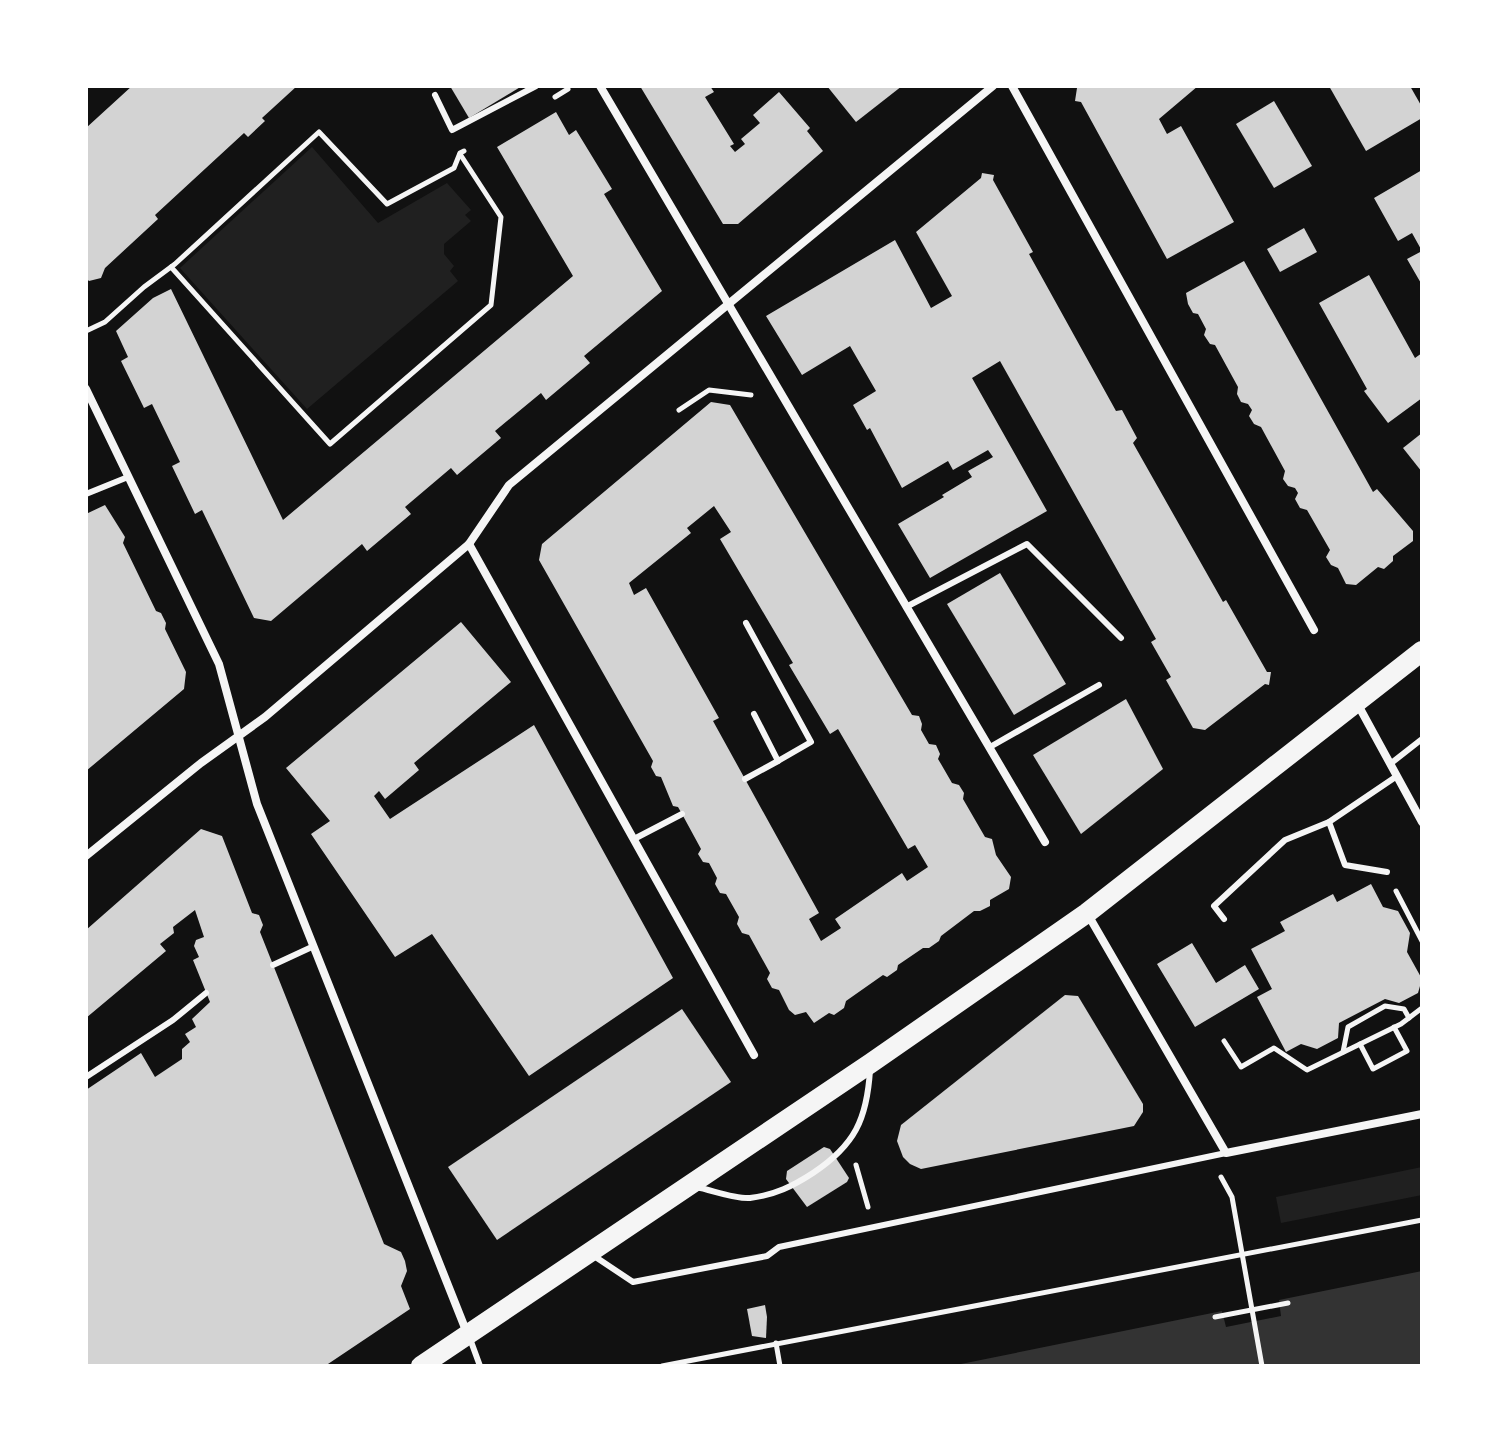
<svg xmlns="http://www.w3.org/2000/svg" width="1508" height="1452" viewBox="0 0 1508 1452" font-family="'PT Sans Narrow',sans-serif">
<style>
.green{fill:#202020}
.water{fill:#333}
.building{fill:#d3d3d3;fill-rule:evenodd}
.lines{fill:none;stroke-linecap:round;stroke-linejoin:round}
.path{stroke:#f5f5f5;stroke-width:5}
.service{stroke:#f5f5f5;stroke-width:6}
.minor{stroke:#f5f5f5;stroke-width:8}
.primary{stroke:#f5f5f5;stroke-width:20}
</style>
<rect width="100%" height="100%" fill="#111"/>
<g class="green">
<path d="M 312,147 L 378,223 L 447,183 L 471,210 L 465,215 L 471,221 L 444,244 L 444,254 L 454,266 L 450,271 L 458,281 L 307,409 L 180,268 Z"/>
<path d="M 1422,1167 L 1422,1195 L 1281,1223 L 1276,1197 Z"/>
</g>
<path class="water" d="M 1422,1271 L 1422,1366 L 951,1366 L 1222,1311 L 1226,1327 L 1281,1316 L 1279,1300 Z"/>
<g class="building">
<path d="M 132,86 L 297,86 L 262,118 L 265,121 L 248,137 L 244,133 L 155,215 L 158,219 L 105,268 L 101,278 L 89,281 L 86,278 L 86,128 Z"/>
<path d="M 450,86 L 522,86 L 469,118 Z"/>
<path d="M 640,86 L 710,86 L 714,92 L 705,97 L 734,144 L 730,146 L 735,152 L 745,144 L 741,139 L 760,123 L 753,115 L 779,92 L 810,128 L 807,131 L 823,151 L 738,224 L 723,224 Z"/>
<path d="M 827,86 L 902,86 L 856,122 Z"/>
<path d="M 1085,86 L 1198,86 L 1159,119 L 1167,134 L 1181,126 L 1234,222 L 1167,259 L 1081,102 L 1075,101 L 1077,88 Z"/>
<path d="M 1329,86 L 1410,86 L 1422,107 L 1422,118 L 1366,151 Z"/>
<path d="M 1274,101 L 1312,166 L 1274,188 L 1236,124 Z"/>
<path d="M 556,112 L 569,135 L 576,130 L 612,189 L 604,194 L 662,291 L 584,356 L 590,363 L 546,400 L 541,393 L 495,431 L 501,438 L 457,475 L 451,468 L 405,507 L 411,514 L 367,551 L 362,544 L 271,621 L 254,618 L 202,510 L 195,514 L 172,466 L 180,462 L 152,404 L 144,408 L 121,361 L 128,357 L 116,331 L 153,298 L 171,289 L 283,520 L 573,276 L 497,147 Z"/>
<path d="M 1422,170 L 1422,285 L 1407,259 L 1422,251 L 1412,233 L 1398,241 L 1374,198 Z"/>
<path d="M 982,173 L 994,175 L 993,180 L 1033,252 L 1029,254 L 1116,411 L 1122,410 L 1137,438 L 1133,443 L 1223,602 L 1226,600 L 1267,672 L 1271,672 L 1269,685 L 1265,684 L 1205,730 L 1193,728 L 1166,680 L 1171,677 L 1151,642 L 1156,639 L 1000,361 L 972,378 L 1047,511 L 930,578 L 898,524 L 944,497 L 942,495 L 972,477 L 968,471 L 993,457 L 988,450 L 953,470 L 948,461 L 902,488 L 870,428 L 867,430 L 853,405 L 876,391 L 850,346 L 802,375 L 766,316 L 895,240 L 931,308 L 952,296 L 916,232 L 981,178 Z"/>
<path d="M 1304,228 L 1317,252 L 1280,272 L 1267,249 Z"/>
<path d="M 1244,261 L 1373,492 L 1377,489 L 1413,531 L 1413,541 L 1393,556 L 1393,561 L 1384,569 L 1378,567 L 1356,585 L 1346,584 L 1338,568 L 1331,565 L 1326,557 L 1330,550 L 1307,510 L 1300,508 L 1295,499 L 1298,493 L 1295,488 L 1288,486 L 1283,479 L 1285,471 L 1261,427 L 1254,424 L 1249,416 L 1252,410 L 1248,404 L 1241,402 L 1237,394 L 1238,387 L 1215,345 L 1210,344 L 1204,335 L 1206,329 L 1198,314 L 1193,313 L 1188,304 L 1186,293 Z"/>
<path d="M 1369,275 L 1415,358 L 1422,353 L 1422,398 L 1388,423 L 1364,391 L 1367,389 L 1319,303 Z"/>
<path d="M 711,402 L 730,405 L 912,715 L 919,716 L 922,724 L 921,730 L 929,744 L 936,745 L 940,754 L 938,759 L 941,764 L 952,783 L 959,785 L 964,793 L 963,799 L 985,837 L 992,839 L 996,855 L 1011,877 L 1009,889 L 990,900 L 990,906 L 980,911 L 974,911 L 941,936 L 939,941 L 929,948 L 923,948 L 898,965 L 897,970 L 887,977 L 883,975 L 846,1001 L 844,1008 L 834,1015 L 829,1013 L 814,1023 L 806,1012 L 795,1015 L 789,1010 L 779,990 L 772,988 L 767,979 L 770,973 L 749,935 L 742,933 L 737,924 L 739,917 L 726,894 L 720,893 L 715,884 L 717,878 L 709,863 L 703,862 L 698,854 L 701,849 L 682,814 L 678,807 L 673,806 L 661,777 L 656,776 L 651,767 L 653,761 L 539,560 L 542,544 ZM 714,506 L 731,532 L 720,539 L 793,663 L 789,665 L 830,734 L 838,729 L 908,849 L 915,845 L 928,867 L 907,881 L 902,873 L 835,919 L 841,928 L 821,941 L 809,919 L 819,913 L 713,721 L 719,718 L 646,588 L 634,595 L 629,583 L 691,533 L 687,528 Z"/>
<path d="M 1422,433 L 1422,472 L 1403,448 Z"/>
<path d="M 105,505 L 125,537 L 123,543 L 156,611 L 161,613 L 166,623 L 165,629 L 186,672 L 184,689 L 86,771 L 86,514 Z"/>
<path d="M 1000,573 L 1066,684 L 1014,715 L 947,604 Z"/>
<path d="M 461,622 L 511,682 L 414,763 L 419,770 L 385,799 L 379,791 L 374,796 L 390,819 L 534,725 L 673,978 L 529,1076 L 432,934 L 395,957 L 311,834 L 330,821 L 286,768 Z"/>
<path d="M 1126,699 L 1163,769 L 1081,834 L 1033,755 Z"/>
<path d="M 201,829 L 222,836 L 252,913 L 259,915 L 263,925 L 260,932 L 384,1244 L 401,1252 L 405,1261 L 407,1271 L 401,1286 L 410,1309 L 325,1366 L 86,1366 L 86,1090 L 141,1053 L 155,1077 L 182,1059 L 182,1049 L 190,1042 L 185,1034 L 196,1027 L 192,1019 L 210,1002 L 193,960 L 199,957 L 194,946 L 196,940 L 204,937 L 195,910 L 173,927 L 174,933 L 160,944 L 166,951 L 86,1018 L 86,930 Z"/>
<path d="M 1371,884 L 1383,907 L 1398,911 L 1410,933 L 1407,952 L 1422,979 L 1418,993 L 1399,1003 L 1385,999 L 1339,1023 L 1338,1038 L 1317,1049 L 1301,1044 L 1286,1052 L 1257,997 L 1272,989 L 1251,949 L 1285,931 L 1280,922 L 1333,894 L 1337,902 Z"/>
<path d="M 1192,943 L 1216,983 L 1245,965 L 1259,989 L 1195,1027 L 1157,964 Z"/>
<path d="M 1065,995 L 1078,996 L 1143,1104 L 1143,1112 L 1134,1126 L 921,1169 L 910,1164 L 903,1157 L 897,1141 L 901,1125 Z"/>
<path d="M 682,1009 L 731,1082 L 497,1240 L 448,1167 Z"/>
<path d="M 824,1147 L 830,1149 L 849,1178 L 847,1182 L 807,1207 L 786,1179 L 787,1171 Z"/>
<path d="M 765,1305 L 767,1317 L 766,1338 L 752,1336 L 747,1309 Z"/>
</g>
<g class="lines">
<g class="path">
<path d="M 555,97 L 568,89"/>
<path d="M 171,267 L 330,444 L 491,305 L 501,217 L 460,154"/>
<path d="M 86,331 L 105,322 L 144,287 L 175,264 L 319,132 L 387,204 L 454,168 L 460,153 L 464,151"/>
<path d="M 679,410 L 709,390 L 751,395"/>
<path d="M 1396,891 L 1422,941"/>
<path d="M 1224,1041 L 1241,1067 L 1274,1048 L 1307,1070 L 1401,1024 L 1422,1008"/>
<path d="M 1360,1044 L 1373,1069 L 1407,1051 L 1394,1027"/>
<path d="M 1343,1052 L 1348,1027 L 1385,1006 L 1404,1009 L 1409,1018"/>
<path d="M 856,1165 L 868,1207"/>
<path d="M 1221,1177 L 1232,1197 L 1262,1366"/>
<path d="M 1215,1317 L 1288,1303"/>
<path d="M 776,1343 L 780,1366"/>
<path d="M 662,1366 L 1422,1220"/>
</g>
<g class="service">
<path d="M 435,95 L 452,130 L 536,86"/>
<path d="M 86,494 L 128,477"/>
<path d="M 906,607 L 1027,544 L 1121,638"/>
<path d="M 746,623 L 811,742 L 778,761 L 754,714"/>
<path d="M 990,747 L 1099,685"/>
<path d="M 1390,764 L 1422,739"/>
<path d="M 745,779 L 778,761"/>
<path d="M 1329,822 L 1345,865 L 1387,872"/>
<path d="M 634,839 L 682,814"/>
<path d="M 1224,919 L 1214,906 L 1285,840 L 1329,822 L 1397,776"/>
<path d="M 273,965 L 314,946"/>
<path d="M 86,1077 L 173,1020 L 206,993"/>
<path d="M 696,1187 C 712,1190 734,1199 750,1198 C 775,1195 793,1186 813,1173 C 855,1145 867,1119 870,1070"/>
<path d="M 594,1256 L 633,1282 L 767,1256 L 779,1247 L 1226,1153"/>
<path d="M 469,1336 L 480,1366"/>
</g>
<g class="minor">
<path d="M 600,86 L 1045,842"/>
<path d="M 1012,86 L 1314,630"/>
<path d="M 86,389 L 219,664 L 257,804 L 467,1333"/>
<path d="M 469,544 L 754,1055"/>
<path d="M 1357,703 L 1422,822"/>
<path d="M 86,856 L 201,763 L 265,717 L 469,544 L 509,485 L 993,86"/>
<path d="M 1087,913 L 1226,1153 L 1422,1114"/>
</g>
<path class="primary" d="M 421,1366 L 871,1063 L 1087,913 L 1422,651"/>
</g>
<rect width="1508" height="1452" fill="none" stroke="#ffffff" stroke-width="176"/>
</svg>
